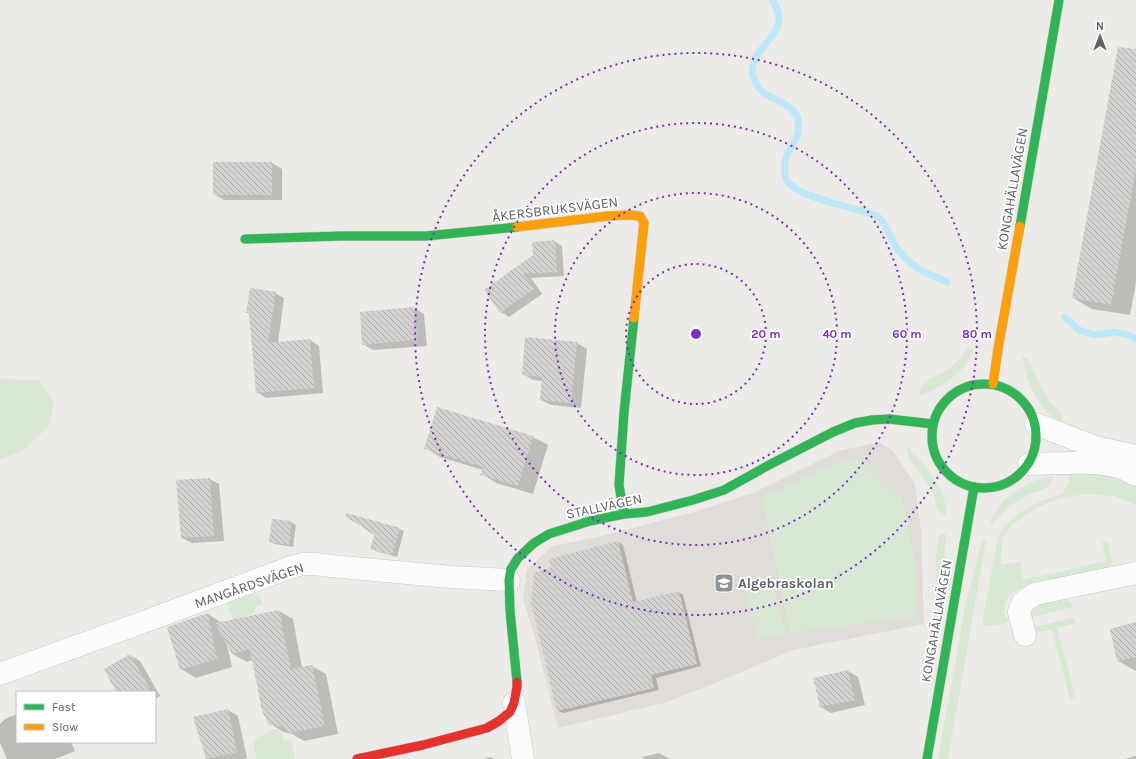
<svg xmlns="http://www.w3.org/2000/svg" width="1136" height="759" viewBox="0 0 1136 759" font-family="Karla,sans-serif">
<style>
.education{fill:#e0ddd8}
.green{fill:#d9e8d4}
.shadow{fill:#0003}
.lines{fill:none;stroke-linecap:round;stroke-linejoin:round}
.stream{stroke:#bde8f7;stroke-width:7}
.building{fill:url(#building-back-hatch)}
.street-casing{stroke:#c9c9c8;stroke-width:23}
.fast-casing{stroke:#c7c8c7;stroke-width:10}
.slow-casing{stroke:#c7c8c7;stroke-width:10}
.jam-casing{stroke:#c7c8c7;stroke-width:10}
.street{stroke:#fcfcfc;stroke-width:22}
.fast{stroke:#30b455;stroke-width:9}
.slow{stroke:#ff9f0a;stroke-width:9}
.jam{stroke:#e5322d;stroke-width:9}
.ring{fill:none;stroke:#7b2cbf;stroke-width:2;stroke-dasharray:2 4}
.labels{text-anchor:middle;stroke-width:3.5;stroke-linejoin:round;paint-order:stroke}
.street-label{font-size:14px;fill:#5d6366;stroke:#fff}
.poi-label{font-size:14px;font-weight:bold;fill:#5d6366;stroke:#fff;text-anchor:start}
.centre{fill:#7b2cbf;stroke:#fff;stroke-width:2}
.ring-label{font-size:12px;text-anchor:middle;font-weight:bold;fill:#7b2cbf;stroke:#fff;stroke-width:3.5;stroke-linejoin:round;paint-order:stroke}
</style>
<defs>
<pattern id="building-back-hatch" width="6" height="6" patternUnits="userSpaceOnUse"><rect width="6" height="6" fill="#d3d2d1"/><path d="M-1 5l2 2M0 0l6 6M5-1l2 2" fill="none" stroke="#aeaead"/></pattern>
</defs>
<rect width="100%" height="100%" fill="#edebe8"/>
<path class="education" d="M 879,442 L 893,451 L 915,484 L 921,530 L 924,624 L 793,650 L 726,679 L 664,703 L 558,728 L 535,638 L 523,599 L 527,570 L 552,546 L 598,537 L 694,512 L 755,492 L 839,451 Z"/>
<g class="green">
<path d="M 970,348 L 973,350 L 973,353 C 968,359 965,366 960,371 C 950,381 934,392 920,395 L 919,393 C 926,375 938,377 952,366 C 958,362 962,355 967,349 Z"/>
<path d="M 1022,356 L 1028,359 L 1030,362 L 1036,378 L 1050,401 L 1062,415 L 1062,423 L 1059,423 C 1035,403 1028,386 1022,356 Z"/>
<path d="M 0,379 L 38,380 L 54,402 L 49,426 L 25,449 L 0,460 Z"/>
<path d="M 907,447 C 922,458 950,495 946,516 L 944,516 C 935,512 936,499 932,491 C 925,476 906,464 907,447 Z"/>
<path d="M 861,458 L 902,497 L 916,570 L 915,618 L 887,620 L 790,633 L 762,499 L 827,467 Z"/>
<path d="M 1096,470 L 1134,484 L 1136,486 L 1136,505 L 1114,496 L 1085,494 L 1060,498 L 1036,508 L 1012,525 L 1002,539 L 1001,565 L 1020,562 L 1023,580 L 1106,561 L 1102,542 L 1107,541 L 1108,543 L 1113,562 L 1111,566 L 1107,568 L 1016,590 C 1005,597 1000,610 1008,621 L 1007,623 L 992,626 L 982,625 L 993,563 L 999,536 L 1002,529 L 1008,523 L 1018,514 L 1031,506 L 1044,500 L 1062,494 L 1068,484 L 1069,471 Z"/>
<path d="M 1054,475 C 1053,480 1050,485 1046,488 C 1041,491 1034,492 1028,495 C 1014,502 1003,512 992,525 L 990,523 C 993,517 995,511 999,506 C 1011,491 1036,478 1054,475 Z"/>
<path d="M 939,534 L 946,534 L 942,599 L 939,624 L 937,624 L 936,556 Z"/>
<path d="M 982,541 L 986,541 L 948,759 L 938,759 L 966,602 Z"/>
<path d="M 772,581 L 786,634 L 758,640 L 745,587 Z"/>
<path d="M 250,594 L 259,596 L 261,599 L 262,604 L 256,606 L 255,612 L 233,622 L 227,602 Z"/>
<path d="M 1065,598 L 1071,603 L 1073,607 L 1031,618 L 1030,610 L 1033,605 Z"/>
<path d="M 1074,617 L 1076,623 L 1057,628 L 1076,698 L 1070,700 L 1052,630 L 1035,633 L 1033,628 Z"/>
<path d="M 274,729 L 281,731 L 284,741 L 291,740 L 295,759 L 257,759 L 253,742 L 268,731 Z"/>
</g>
<g class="shadow">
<path d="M 1136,50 L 1136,283 L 1130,315 L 1092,309 L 1073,298 Z"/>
<path d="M 272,163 L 282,169 L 282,200 L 224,200 L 214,194 Z"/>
<path d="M 554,241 L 562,246 L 564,276 L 531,278 L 542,294 L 509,317 L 501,312 L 485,290 Z"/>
<path d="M 275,293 L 284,298 L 278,343 L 310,340 L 319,346 L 323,393 L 266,398 L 257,392 L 250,314 L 247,312 Z"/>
<path d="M 414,308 L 424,314 L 427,346 L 373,350 L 363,344 Z"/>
<path d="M 577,343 L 587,349 L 581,408 L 551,405 L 541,400 L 543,381 L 533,380 L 523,374 Z"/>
<path d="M 533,437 L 548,445 L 533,494 L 496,483 L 482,474 L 483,470 L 440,457 L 426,448 Z"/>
<path d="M 209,479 L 219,484 L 224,541 L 192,543 L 182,538 Z"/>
<path d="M 291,522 L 296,525 L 293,547 L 275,544 L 270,542 Z"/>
<path d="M 399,529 L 404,531 L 397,557 L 376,551 L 371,548 Z"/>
<path d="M 618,542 L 623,545 L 637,602 L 679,592 L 683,595 L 701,666 L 656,678 L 659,690 L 563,713 L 558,711 Z"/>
<path d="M 279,611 L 293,619 L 302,668 L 312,666 L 326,674 L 338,734 L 304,741 L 292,734 L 284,732 L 270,724 L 253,660 L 247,662 L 233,654 L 227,645 L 232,667 L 196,678 L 181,669 L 208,614 L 222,623 Z"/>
<path d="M 1136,623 L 1136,671 L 1118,661 Z"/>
<path d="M 130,655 L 140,661 L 160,696 L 155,699 L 155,692 L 118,692 Z"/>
<path d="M 848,671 L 858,677 L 865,705 L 831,713 L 821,707 L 815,678 Z"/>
<path d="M 228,710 L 238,716 L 247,758 L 242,759 L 207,759 Z"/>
<path d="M 17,714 L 17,742 L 71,742 L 75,751 L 55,759 L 7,759 L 0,743 L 0,724 L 5,719 Z"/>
<path d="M 659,753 L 670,759 L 643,759 L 642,757 Z"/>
<path d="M 1136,756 L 1136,759 L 1124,759 Z"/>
<path d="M 491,757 L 494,759 L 483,759 Z"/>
</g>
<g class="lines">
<g class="stream">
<path d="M 772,0 C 795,34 753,42 752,72 C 752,75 754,78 755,81 C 761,99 786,99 796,114 C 798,116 798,119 798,122 C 802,144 781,149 785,173 C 785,175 785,177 786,179 C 794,196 847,206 865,212 C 869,214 874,214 877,216 C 885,221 891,239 896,247 C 910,267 926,273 947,282"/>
<path d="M 1065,317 L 1079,330 L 1094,335 L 1114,332 L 1129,335 L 1136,339"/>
</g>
</g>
<g class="building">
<path d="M 1118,47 L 1136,49 L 1136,169 L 1111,305 L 1072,298 Z"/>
<rect x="213" y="162" width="59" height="33"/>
<path d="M 555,240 L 557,272 L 524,274 L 534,289 L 500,313 L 484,290 L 533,255 L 532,242 Z"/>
<path d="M 250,288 L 276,292 L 268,343 L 310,339 L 314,388 L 256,393 L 249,313 L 246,313 Z"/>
<path d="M 414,307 L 417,340 L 362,345 L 360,312 Z"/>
<path d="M 525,337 L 577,342 L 571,403 L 540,400 L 542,377 L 522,375 Z"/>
<path d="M 437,407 L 533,436 L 518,486 L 480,475 L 483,467 L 424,449 Z"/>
<path d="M 210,478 L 214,536 L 181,538 L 176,480 Z"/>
<path d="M 347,513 L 400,528 L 392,555 L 370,549 L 374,535 L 345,516 Z"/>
<path d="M 272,519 L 292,521 L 289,545 L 269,542 Z"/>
<path d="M 618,541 L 633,602 L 679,591 L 697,664 L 651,675 L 654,688 L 557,711 L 531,603 L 534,573 L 551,567 L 549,559 Z"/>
<path d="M 279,610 L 291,669 L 312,665 L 325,726 L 289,733 L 283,727 L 269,725 L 262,711 L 250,649 L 232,654 L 215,623 Z"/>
<path d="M 208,613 L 217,659 L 180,670 L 167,627 Z"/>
<path d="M 1136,622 L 1136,657 L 1117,661 L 1110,629 Z"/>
<path d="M 130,654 L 152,692 L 116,692 L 104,669 Z"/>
<path d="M 848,670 L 855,700 L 820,707 L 813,678 Z"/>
<path d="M 228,709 L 237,752 L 206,759 L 193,717 Z"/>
</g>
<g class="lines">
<defs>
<g id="street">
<path d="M 1036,424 L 1095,447 L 1136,456"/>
<path d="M 1029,464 C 1059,464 1093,459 1122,468 C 1127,470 1131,473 1136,475"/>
<path d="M 1025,635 L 1019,612 L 1023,602 L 1035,594 L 1136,573"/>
<path d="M 0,674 L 149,620 L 289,568 L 302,564 L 315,564 L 331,566 L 451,577 L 509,580"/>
<path d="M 514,703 L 523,759"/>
</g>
<g id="fast">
<path d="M 1020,226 L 1059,0"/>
<path d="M 245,239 L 341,236 L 426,236 L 517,227"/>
<circle cx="984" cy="436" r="52"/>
<path d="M 624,514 L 619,485 L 624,412 L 634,318"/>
<path d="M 517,682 L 510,611 L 509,580 L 511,569 L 518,558 L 534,543 L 549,534 L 590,521 L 624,514 L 647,512 L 693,500 L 724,490 L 769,465 L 833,432 L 855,423 L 872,420 L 889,419 L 933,424"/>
<path d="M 927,759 L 974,487"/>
</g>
<g id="slow">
<path d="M 517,227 L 608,216 L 629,215 L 640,216 L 644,223 L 634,318"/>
<path d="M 993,384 L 998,349 L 1020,226"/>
</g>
<path id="jam" d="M 357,759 L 423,745 L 487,728 L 499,721 L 510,712 L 514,703 L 517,687 L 517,682"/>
</defs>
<use href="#street" class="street-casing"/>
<use href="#fast" class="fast-casing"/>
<use href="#slow" class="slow-casing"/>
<use href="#jam" class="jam-casing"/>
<use href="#street" class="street"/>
<use href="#fast" class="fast"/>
<use href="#slow" class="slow"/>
<use href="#jam" class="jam"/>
</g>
<g class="ring">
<circle cx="696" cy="334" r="70"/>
<circle cx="696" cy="334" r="141"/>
<circle cx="696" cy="334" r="211"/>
<circle cx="696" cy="334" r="281"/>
</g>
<defs>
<symbol id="school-square" viewBox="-11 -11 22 22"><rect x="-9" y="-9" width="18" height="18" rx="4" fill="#8f9394" stroke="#fff"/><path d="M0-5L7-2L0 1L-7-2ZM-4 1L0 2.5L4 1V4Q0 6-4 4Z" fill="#fff"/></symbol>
</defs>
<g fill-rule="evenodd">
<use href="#school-square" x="713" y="572" width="22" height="22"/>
</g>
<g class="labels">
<g class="street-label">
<text transform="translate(1012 189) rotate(-80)" y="5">KONGAHÄLLAVÄGEN</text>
<text transform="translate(555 209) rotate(-7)" y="5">ÅKERSBRUKSVÄGEN</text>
<text transform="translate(604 506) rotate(-12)" y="5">STALLVÄGEN</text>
<text transform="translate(249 585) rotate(-19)" y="5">MANGÅRDSVÄGEN</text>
<text transform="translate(936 621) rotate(-80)" y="5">KONGAHÄLLAVÄGEN</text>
</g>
<g class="poi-label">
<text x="738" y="588">Algebraskolan</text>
</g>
</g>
<circle cx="696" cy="334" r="6" class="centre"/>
<g class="ring-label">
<text x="766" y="338">20 m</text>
<text x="837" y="338">40 m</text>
<text x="907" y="338">60 m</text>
<text x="977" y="338">80 m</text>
</g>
<rect x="16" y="691" width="140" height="52" fill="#ffffff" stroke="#bec1c2"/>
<rect x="24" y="704" width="20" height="6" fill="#30b455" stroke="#bec1c2"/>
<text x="52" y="711" font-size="12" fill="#5d6366">Fast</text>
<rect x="24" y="724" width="20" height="6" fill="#ff9f0a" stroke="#bec1c2"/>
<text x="52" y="731" font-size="12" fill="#5d6366">Slow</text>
<g transform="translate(1100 36)" stroke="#ffffff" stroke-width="3" paint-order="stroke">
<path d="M0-3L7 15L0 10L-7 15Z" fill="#5d6366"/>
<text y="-6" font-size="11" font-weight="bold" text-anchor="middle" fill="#5d6366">N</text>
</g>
</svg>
